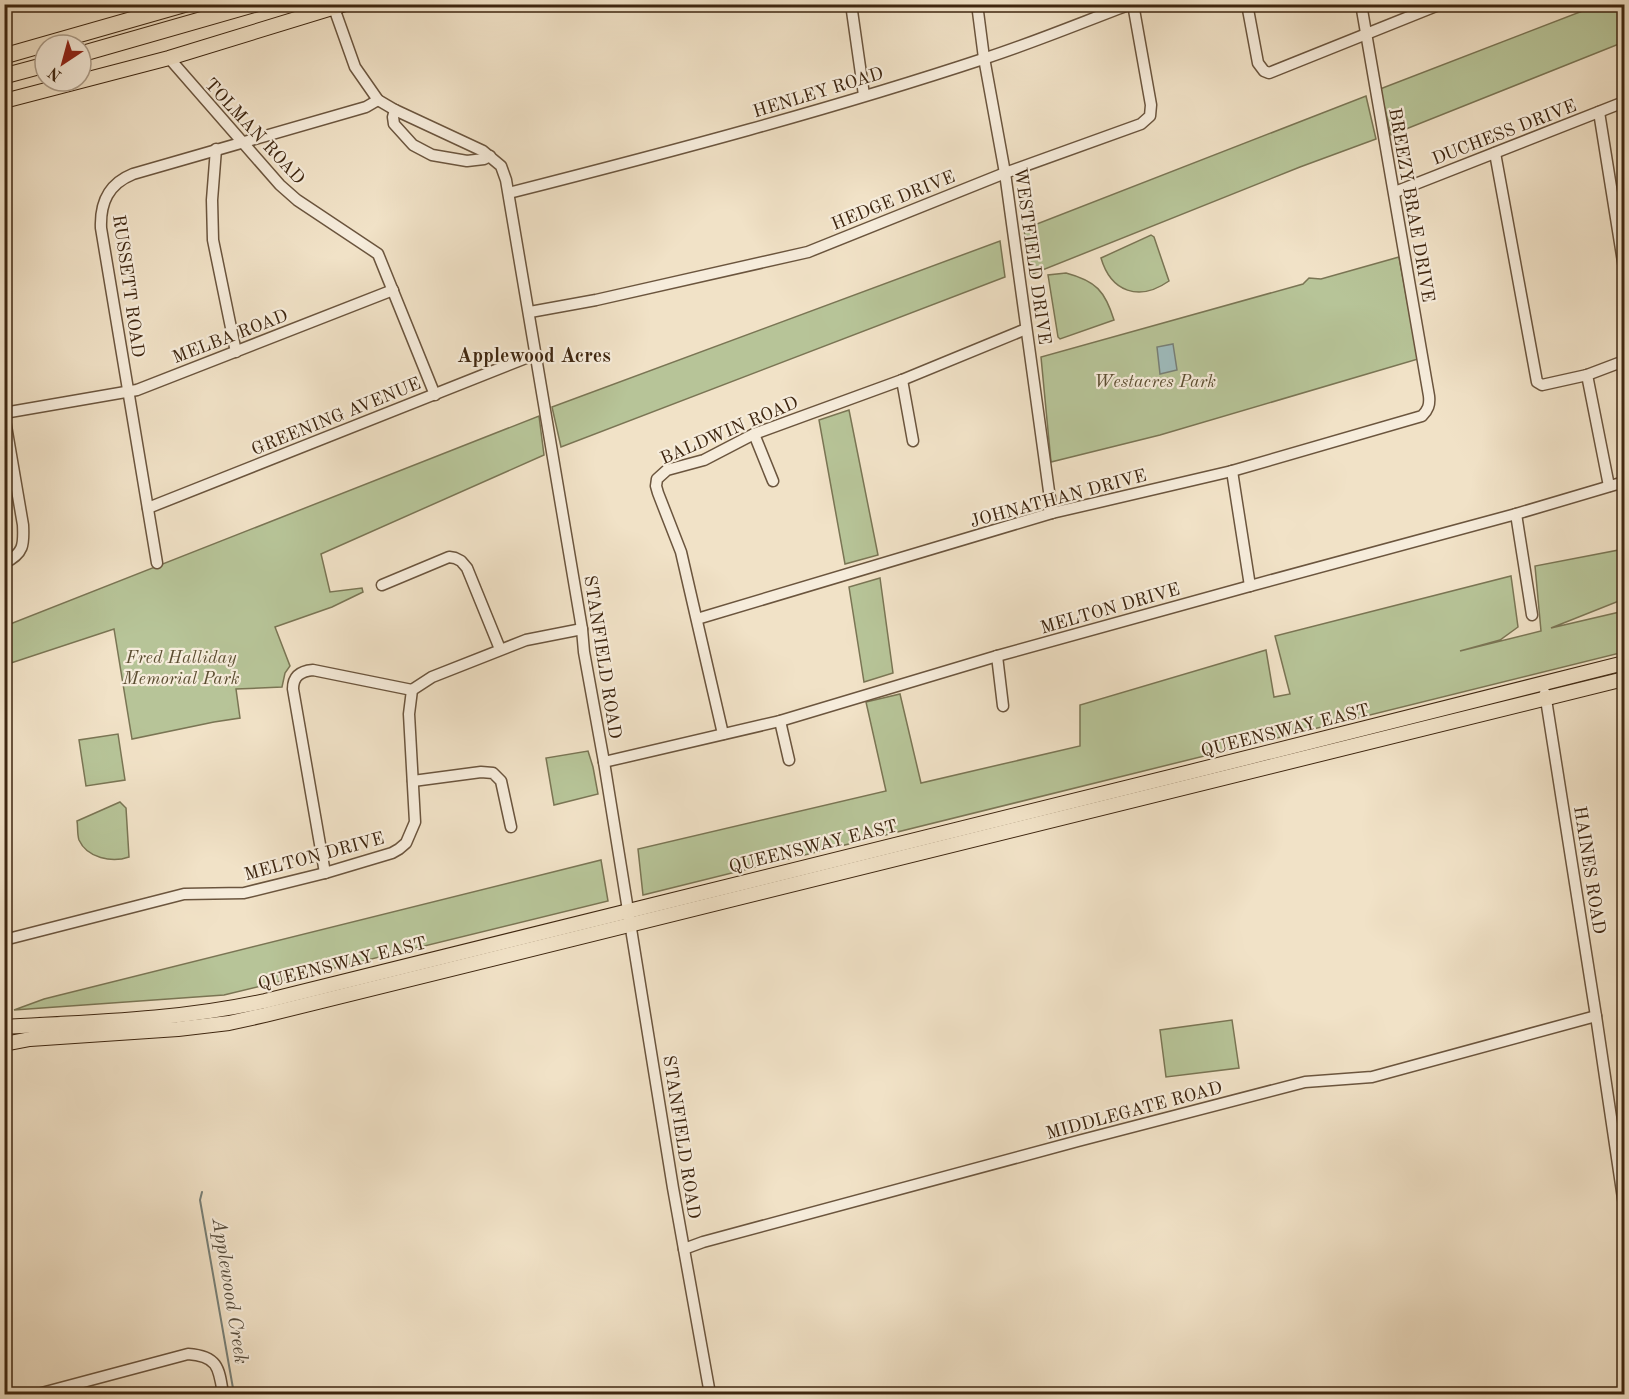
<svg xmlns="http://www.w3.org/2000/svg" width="1629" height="1399" viewBox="0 0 1629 1399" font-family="'Old Standard TT',serif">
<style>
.green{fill:#b7c498;stroke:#7a7554;stroke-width:1.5}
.water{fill:#9ebcbe;stroke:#788078;stroke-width:1.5}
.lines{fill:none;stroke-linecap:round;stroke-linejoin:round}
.stream{stroke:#788078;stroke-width:2}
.minor-casing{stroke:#6b553e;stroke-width:13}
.major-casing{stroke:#3e2610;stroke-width:16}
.highway-casing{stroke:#3e2610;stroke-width:17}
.minor{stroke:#f6ecdb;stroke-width:10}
.major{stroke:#f1e2c7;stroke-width:14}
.highway{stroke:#f1e2c7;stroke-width:15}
.labels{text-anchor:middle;stroke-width:4.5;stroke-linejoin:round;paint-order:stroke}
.street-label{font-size:18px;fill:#3e2610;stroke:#f6ecdb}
.park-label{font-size:18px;font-style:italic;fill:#5c4e32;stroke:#f6ecdb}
.neighbourhood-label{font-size:20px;font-weight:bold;fill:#3e2610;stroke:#f6ecdb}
.water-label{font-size:20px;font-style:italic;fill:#564c3c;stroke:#f6ecdb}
</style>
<rect width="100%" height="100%" fill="#f1e2c7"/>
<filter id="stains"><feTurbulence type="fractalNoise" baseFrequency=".00333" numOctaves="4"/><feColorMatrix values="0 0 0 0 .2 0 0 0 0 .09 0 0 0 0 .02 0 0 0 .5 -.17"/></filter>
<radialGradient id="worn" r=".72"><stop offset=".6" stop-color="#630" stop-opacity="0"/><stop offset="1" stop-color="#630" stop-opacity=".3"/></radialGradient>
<g class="green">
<path d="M 1598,5 L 1624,5 L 1624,42 L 1391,135 L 1380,89 Z"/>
<path d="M 1366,96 L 1376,139 L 1300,167 L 1030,275 L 1024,229 Z"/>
<path d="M 1151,235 L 1154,237 L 1169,281 C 1139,302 1111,292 1101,258 Z"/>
<path d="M 1000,241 L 1005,277 L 561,447 L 552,407 Z"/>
<path d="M 1399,257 L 1418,359 L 1160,435 L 1051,462 L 1041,357 L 1303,284 L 1309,278 L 1321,279 Z"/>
<path d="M 1066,273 C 1096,281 1105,291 1114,320 L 1060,339 L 1058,337 L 1048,275 Z"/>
<path d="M 849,410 L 878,555 L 845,564 L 819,420 Z"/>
<path d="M 539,416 L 544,455 L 321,554 L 330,592 L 362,588 L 363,592 L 332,607 L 275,627 L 290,666 L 285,673 L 282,687 L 236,689 L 240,718 L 214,722 L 132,739 L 114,629 L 5,665 L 5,626 Z"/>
<path d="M 1624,549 L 1624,599 L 1551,628 L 1624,611 L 1624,652 L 643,895 L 638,849 L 886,791 L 866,702 L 900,694 L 921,783 L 1080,746 L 1080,705 L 1266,650 L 1274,697 L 1290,694 L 1275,636 L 1511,576 L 1518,627 L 1500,640 L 1460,651 L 1541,631 L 1535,566 Z"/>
<path d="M 880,578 L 893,673 L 864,682 L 849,587 Z"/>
<path d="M 118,734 L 125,780 L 86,786 L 79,740 Z"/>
<path d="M 588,751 L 593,767 L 598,794 L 554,805 L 546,758 Z"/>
<path d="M 120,802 L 126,808 L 129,857 C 112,863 87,858 79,840 C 77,834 78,826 77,821 Z"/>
<path d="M 601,860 L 608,901 L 224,995 L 14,1010 L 44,999 Z"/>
<path d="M 1232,1020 L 1239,1068 L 1166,1077 L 1160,1030 Z"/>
</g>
<path class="water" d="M 1173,344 L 1177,370 L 1160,374 L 1157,347 Z"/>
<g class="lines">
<path class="stream" d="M 202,1192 L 200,1200 L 234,1394"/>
<defs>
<g id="minor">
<path d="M 851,4 L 864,95"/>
<path d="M 977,4 L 984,58 L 1005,173 L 1052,513"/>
<path d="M 1247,4 L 1258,63 L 1264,71 L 1269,73 L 1441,4"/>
<path d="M 334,8 L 355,67 L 378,100 L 395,110 L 483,151 L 501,166 L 506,180 L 582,629 L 584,652 L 604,762 L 673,1188 L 710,1394"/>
<path d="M 169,58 L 280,185 L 297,200 L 378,254 L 435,395"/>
<path d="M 395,110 L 393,117 L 394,124 L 413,145 L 432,155 L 467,161 L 484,159 L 490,156"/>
<path d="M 1599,112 L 1624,268"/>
<path d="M 216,149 L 212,200 L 213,240 L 236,352"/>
<path d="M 1495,153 L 1537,382 L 1542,385 L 1587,375 L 1624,361"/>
<path d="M 1395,192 L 1624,102"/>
<path d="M 509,193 C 670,152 829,110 986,58 C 1035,42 1083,22 1131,4"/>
<path d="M 530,312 L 596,300 L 808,252 L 1005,173 L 1141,124 L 1150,116 L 1151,105 L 1133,4"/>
<path d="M 1587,375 L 1609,486"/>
<path d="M 902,380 L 913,441"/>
<path d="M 4,413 L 137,390 L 393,290"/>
<path d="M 4,414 L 23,525 C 24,544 24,554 4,563"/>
<path d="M 754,434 L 773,481"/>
<path d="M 1232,471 L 1250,586"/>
<path d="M 148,508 L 536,354"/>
<path d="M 1516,514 L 1532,615"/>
<path d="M 157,563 L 101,228 C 100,203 108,184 133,174 L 366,107 L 378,100"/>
<path d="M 382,585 L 449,557 L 455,558 L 461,561 L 467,568 L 500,649"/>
<path d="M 697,619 L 1052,513 L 1232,471 L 1422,416 C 1428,410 1430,405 1429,396 L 1361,4"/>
<path d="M 997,656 L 1003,706"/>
<path d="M 1545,693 L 1596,1016 L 1624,1205"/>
<path d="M 780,721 L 789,760"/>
<path d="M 723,734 L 681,552 L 658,493 L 656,486 L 657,479 L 667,470 L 704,460 L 754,434 L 902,380 L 1026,329"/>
<path d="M 604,762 L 780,721 L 997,656 L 1250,586 L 1516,514 L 1624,482"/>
<path d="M 413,781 L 481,772 L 493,773 L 501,781 L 511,827"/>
<path d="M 325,873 L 293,689 C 293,676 301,671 313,670 L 412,690"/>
<path d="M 4,940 L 184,894 L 244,893 L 325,873 L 392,853 L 399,849 L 406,843 L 415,822 L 409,714 L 412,690 L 432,677 L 526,640 L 582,629"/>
<path d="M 684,1249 L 703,1242 L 1078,1141 L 1305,1082 L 1372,1077 L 1596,1016"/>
<path d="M 38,1394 L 188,1354 C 218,1356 219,1368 223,1394"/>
</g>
<g id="major">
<path d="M 4,5 L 7,4"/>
<path d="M 4,101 L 169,58 L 345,4"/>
<path d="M 4,1027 C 91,1022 180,1020 265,1001 L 1190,772 L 1624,663"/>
<path d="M 4,1044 L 30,1039 L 178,1029 L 229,1023 L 265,1015 L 1624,679"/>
</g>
<g id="highway">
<path d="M 81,54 L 256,4"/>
<path d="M 4,56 L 186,4"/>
<path d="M 4,76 L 45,65"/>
</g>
</defs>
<use href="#minor" class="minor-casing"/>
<use href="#major" class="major-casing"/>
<use href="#highway" class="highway-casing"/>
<use href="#minor" class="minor"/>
<use href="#major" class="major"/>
<use href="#highway" class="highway"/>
</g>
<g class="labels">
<g class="street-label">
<text transform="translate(818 92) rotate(-17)" y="6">HENLEY ROAD</text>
<text transform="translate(255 131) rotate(47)" y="6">TOLMAN ROAD</text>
<text transform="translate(1504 132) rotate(-21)" y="6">DUCHESS DRIVE</text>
<text transform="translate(893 200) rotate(-22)" y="6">HEDGE DRIVE</text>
<text transform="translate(1412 205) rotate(80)" y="6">BREEZY BRAE DRIVE</text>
<text transform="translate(1033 256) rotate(82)" y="6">WESTFIELD DRIVE</text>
<text transform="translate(129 286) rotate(82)" y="6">RUSSETT ROAD</text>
<text transform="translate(230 336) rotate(-21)" y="6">MELBA ROAD</text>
<text transform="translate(336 416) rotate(-22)" y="6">GREENING AVENUE</text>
<text transform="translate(729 430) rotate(-23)" y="6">BALDWIN ROAD</text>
<text transform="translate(1058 498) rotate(-15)" y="6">JOHNATHAN DRIVE</text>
<text transform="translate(1110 608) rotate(-16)" y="6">MELTON DRIVE</text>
<text transform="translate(603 657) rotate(81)" y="6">STANFIELD ROAD</text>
<text transform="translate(1285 730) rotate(-14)" y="6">QUEENSWAY EAST</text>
<text transform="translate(813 846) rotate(-14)" y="6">QUEENSWAY EAST</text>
<text transform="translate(314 856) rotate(-15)" y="6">MELTON DRIVE</text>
<text transform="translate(1590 870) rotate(81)" y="6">HAINES ROAD</text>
<text transform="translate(342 963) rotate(-14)" y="6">QUEENSWAY EAST</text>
<text transform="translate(1134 1110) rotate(-15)" y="6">MIDDLEGATE ROAD</text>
<text transform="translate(682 1137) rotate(81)" y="6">STANFIELD ROAD</text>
</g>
<g class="park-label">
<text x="1155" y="387">Westacres Park</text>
<text x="181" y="663">Fred Halliday<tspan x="181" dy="21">Memorial Park</tspan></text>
</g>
<g class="neighbourhood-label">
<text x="534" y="362">Applewood Acres</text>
</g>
<g class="water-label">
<text transform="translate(231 1291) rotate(81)" y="7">Applewood Creek</text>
</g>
</g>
<rect width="1629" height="1399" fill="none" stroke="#f1e2c7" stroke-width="24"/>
<rect x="6" y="6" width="1617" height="1387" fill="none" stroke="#3e2610" stroke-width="3"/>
<rect x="12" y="12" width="1605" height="1375" fill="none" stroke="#3e2610" stroke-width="1.5"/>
<g transform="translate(63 63) rotate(216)"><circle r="28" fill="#f6ecdb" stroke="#ac9d8a" stroke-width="1.5"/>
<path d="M0-4.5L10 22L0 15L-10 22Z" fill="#8f2418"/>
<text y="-9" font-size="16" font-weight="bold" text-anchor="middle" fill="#3e2610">N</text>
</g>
<rect width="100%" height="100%" filter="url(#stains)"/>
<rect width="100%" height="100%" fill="url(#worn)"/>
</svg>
